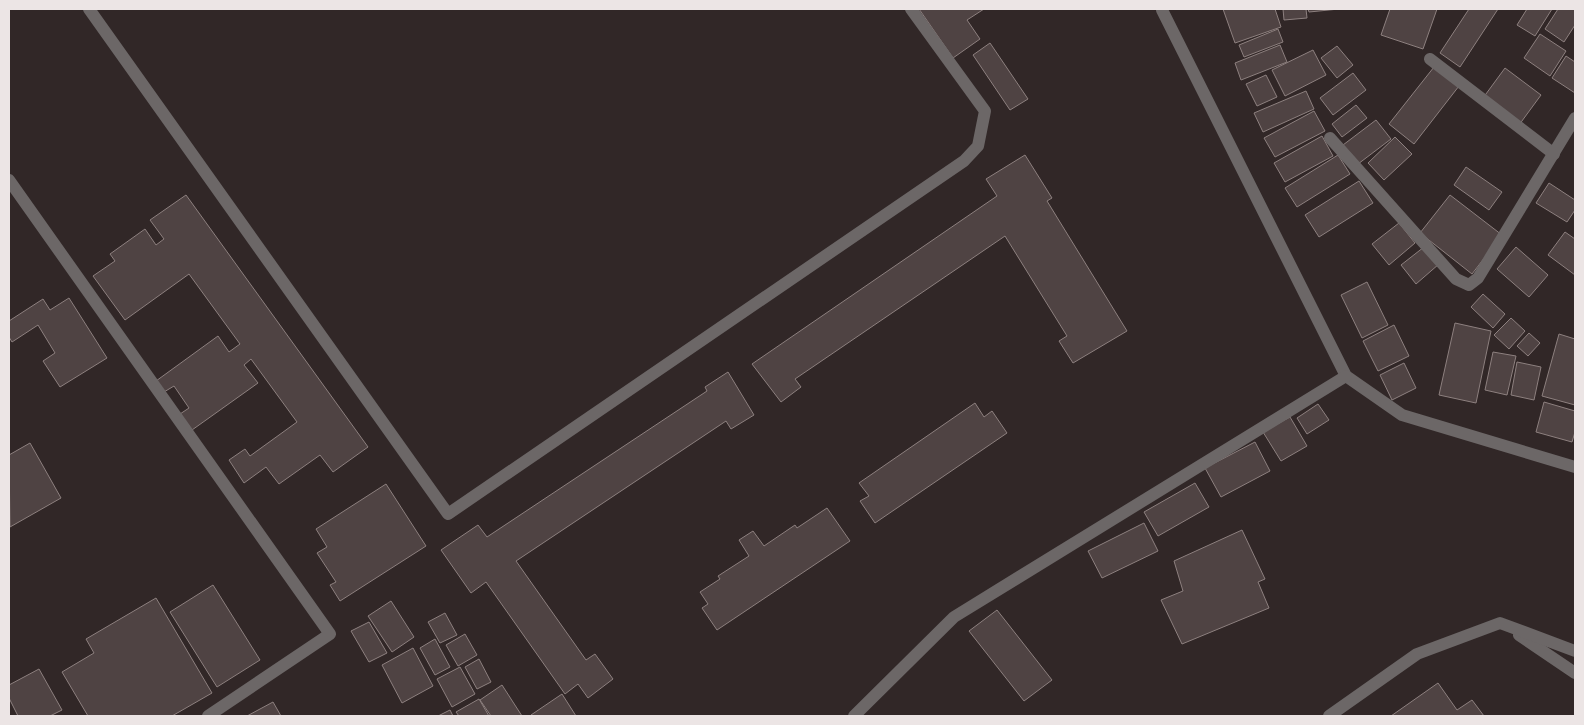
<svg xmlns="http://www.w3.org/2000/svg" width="1584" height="725" viewBox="0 0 1584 725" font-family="'Roboto Serif',serif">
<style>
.building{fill:#4f4343;stroke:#8d807f}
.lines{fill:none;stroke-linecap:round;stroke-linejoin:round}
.lane{stroke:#6c6767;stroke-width:12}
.street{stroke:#6c6767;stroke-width:12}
</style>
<rect width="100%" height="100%" fill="#312727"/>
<g class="building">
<path d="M 919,9 L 984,9 L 967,20 L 980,39 L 953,58 Z"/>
<path d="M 1223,9 L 1275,9 L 1281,27 L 1235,43 Z"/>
<path d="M 1283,9 L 1306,9 L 1307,18 L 1284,20 Z"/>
<path d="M 1308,9 L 1339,9 L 1309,12 Z"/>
<path d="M 1390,9 L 1437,9 L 1423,49 L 1381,35 Z"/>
<path d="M 1469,9 L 1498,9 L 1460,67 L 1440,53 Z"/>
<path d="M 1527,9 L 1552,9 L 1535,36 L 1517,25 Z"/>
<path d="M 1558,9 L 1575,9 L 1575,25 L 1564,42 L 1545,29 Z"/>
<path d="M 1278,29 L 1283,42 L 1244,57 L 1239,45 Z"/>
<path d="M 1540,34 L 1566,51 L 1550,76 L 1524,58 Z"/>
<path d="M 990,43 L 1028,99 L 1010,110 L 973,55 Z"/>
<path d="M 1280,45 L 1287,62 L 1241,80 L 1235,63 Z"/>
<path d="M 1337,46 L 1353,65 L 1337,78 L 1321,58 Z"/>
<path d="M 1313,50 L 1326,75 L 1285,96 L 1272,70 Z"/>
<path d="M 1566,56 L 1575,62 L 1575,93 L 1552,78 Z"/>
<path d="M 1434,67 L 1459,86 L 1414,144 L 1389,124 Z"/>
<path d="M 1505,68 L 1541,95 L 1519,125 L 1483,98 Z"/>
<path d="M 1353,73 L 1366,90 L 1333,115 L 1320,98 Z"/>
<path d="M 1266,75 L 1277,97 L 1257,106 L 1246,84 Z"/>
<path d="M 1306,91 L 1314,109 L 1263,132 L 1254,113 Z"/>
<path d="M 1356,105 L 1367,118 L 1342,137 L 1332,124 Z"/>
<path d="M 1314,111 L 1325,131 L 1275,157 L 1264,138 Z"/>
<path d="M 1376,120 L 1391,139 L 1358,164 L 1343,145 Z"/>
<path d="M 1322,136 L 1333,156 L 1285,182 L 1274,163 Z"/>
<path d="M 1395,137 L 1412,154 L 1384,180 L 1368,163 Z"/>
<path d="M 1025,155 L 1052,198 L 1047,201 L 1127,331 L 1073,363 L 1059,341 L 1067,336 L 1005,236 L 795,379 L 801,387 L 781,402 L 752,364 L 997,196 L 986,179 Z"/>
<path d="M 1338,155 L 1350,174 L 1297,207 L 1285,188 Z"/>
<path d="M 1466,167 L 1502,192 L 1489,210 L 1454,185 Z"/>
<path d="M 1359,181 L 1373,203 L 1319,237 L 1305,215 Z"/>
<path d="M 1549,183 L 1575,200 L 1575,210 L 1567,222 L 1536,203 Z"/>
<path d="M 186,195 L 368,447 L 333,472 L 320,455 L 279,484 L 266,467 L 244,483 L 229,460 L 245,449 L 250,456 L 297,422 L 251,359 L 244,365 L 258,383 L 192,430 L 180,414 L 189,408 L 174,386 L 164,392 L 156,381 L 218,336 L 229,352 L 240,344 L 189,274 L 125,320 L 93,276 L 115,261 L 110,254 L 145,229 L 156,245 L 164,239 L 150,220 Z"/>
<path d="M 1450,195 L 1502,235 L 1472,274 L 1420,233 Z"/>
<path d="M 1399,223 L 1415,243 L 1389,265 L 1372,244 Z"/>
<path d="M 1565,232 L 1575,239 L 1575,275 L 1548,255 Z"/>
<path d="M 1424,247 L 1439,264 L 1416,284 L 1401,265 Z"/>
<path d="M 1516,247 L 1548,275 L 1529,297 L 1497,269 Z"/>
<path d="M 1367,282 L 1388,325 L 1362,338 L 1341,295 Z"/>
<path d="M 1483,294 L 1505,314 L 1493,328 L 1471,307 Z"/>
<path d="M 69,298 L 107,358 L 60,387 L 43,361 L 55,353 L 38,325 L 12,342 L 9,337 L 9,321 L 43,299 L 50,310 Z"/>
<path d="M 1511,318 L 1525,331 L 1509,349 L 1494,335 Z"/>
<path d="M 1455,323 L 1491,331 L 1476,403 L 1439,395 Z"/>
<path d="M 1394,325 L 1409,356 L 1378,371 L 1363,341 Z"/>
<path d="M 1529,333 L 1540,343 L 1528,356 L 1517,346 Z"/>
<path d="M 1559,334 L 1575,339 L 1575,405 L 1542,396 Z"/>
<path d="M 1493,352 L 1516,356 L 1507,395 L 1485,390 Z"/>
<path d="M 1517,362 L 1541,367 L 1534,400 L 1511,395 Z"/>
<path d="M 1404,363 L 1416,388 L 1392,400 L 1380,375 Z"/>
<path d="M 728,372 L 754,415 L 731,429 L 726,421 L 516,561 L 586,660 L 595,654 L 613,679 L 588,698 L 578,684 L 565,694 L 486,582 L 471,593 L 441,550 L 478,525 L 487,537 L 707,391 L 705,387 Z"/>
<path d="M 1544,402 L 1575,411 L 1575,432 L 1572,442 L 1536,432 Z"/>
<path d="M 975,403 L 984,417 L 992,411 L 1007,433 L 875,523 L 860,501 L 869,496 L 859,483 Z"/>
<path d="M 1318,404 L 1329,420 L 1307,434 L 1297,418 Z"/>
<path d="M 1290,417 L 1307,446 L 1281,461 L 1263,432 Z"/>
<path d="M 1255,442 L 1270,471 L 1221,497 L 1205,468 Z"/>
<path d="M 30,443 L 61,498 L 10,527 L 9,455 Z"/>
<path d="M 1195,483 L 1209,507 L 1158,536 L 1144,512 Z"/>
<path d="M 386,484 L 426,546 L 340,601 L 330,585 L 336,582 L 317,553 L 327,547 L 316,529 Z"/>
<path d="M 827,508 L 850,541 L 717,630 L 702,608 L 708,604 L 700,592 L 720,579 L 718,576 L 749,556 L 739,540 L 753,531 L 764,546 L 795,525 L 797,528 Z"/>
<path d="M 1144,523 L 1158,551 L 1102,578 L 1088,551 Z"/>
<path d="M 1242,530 L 1265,579 L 1258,582 L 1269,608 L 1182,644 L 1161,600 L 1183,591 L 1174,561 Z"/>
<path d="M 213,585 L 260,660 L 217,687 L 170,612 Z"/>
<path d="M 156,598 L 212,693 L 172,716 L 88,716 L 62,672 L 94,653 L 86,639 Z"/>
<path d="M 391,601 L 414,637 L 392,652 L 368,616 Z"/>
<path d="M 997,610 L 1052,680 L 1024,701 L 969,631 Z"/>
<path d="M 445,613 L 457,635 L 440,643 L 428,622 Z"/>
<path d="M 369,622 L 387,653 L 369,662 L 351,631 Z"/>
<path d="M 465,634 L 477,655 L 458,666 L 446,645 Z"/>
<path d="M 435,639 L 450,667 L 435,675 L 420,648 Z"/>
<path d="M 413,648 L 433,686 L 402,703 L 382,665 Z"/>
<path d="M 479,659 L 491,682 L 477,689 L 465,667 Z"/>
<path d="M 460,667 L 475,694 L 452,707 L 437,679 Z"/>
<path d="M 39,669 L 62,710 L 50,716 L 18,716 L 9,698 L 9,685 Z"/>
<path d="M 1438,683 L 1457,710 L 1472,700 L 1484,716 L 1391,716 Z"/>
<path d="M 502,685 L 522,716 L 491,716 L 480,700 Z"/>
<path d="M 562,694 L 576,716 L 531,716 L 531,715 Z"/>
<path d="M 479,699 L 489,716 L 459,716 L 456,712 Z"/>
<path d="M 273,702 L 281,716 L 247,716 Z"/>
<path d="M 450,710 L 453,716 L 438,716 Z"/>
</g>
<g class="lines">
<path class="lane" d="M 9,180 L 330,634 L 208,716"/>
<g class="street">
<path d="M 89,9 L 448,514 L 964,161 L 978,146 L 985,111 L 911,9"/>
<path d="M 1162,10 L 1346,376 L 1402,415 L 1575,467"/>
<path d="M 1430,59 L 1554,154"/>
<path d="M 1330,138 L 1456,279 L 1469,285 L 1478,278 L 1575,118"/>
<path d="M 1519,635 L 1575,673"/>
<path d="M 854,716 L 954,617 L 1346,376"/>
<path d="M 1329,716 L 1417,654 L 1500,623 L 1575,651"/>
</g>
</g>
<rect width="1584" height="725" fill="none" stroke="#ece5e5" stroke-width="20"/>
</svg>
